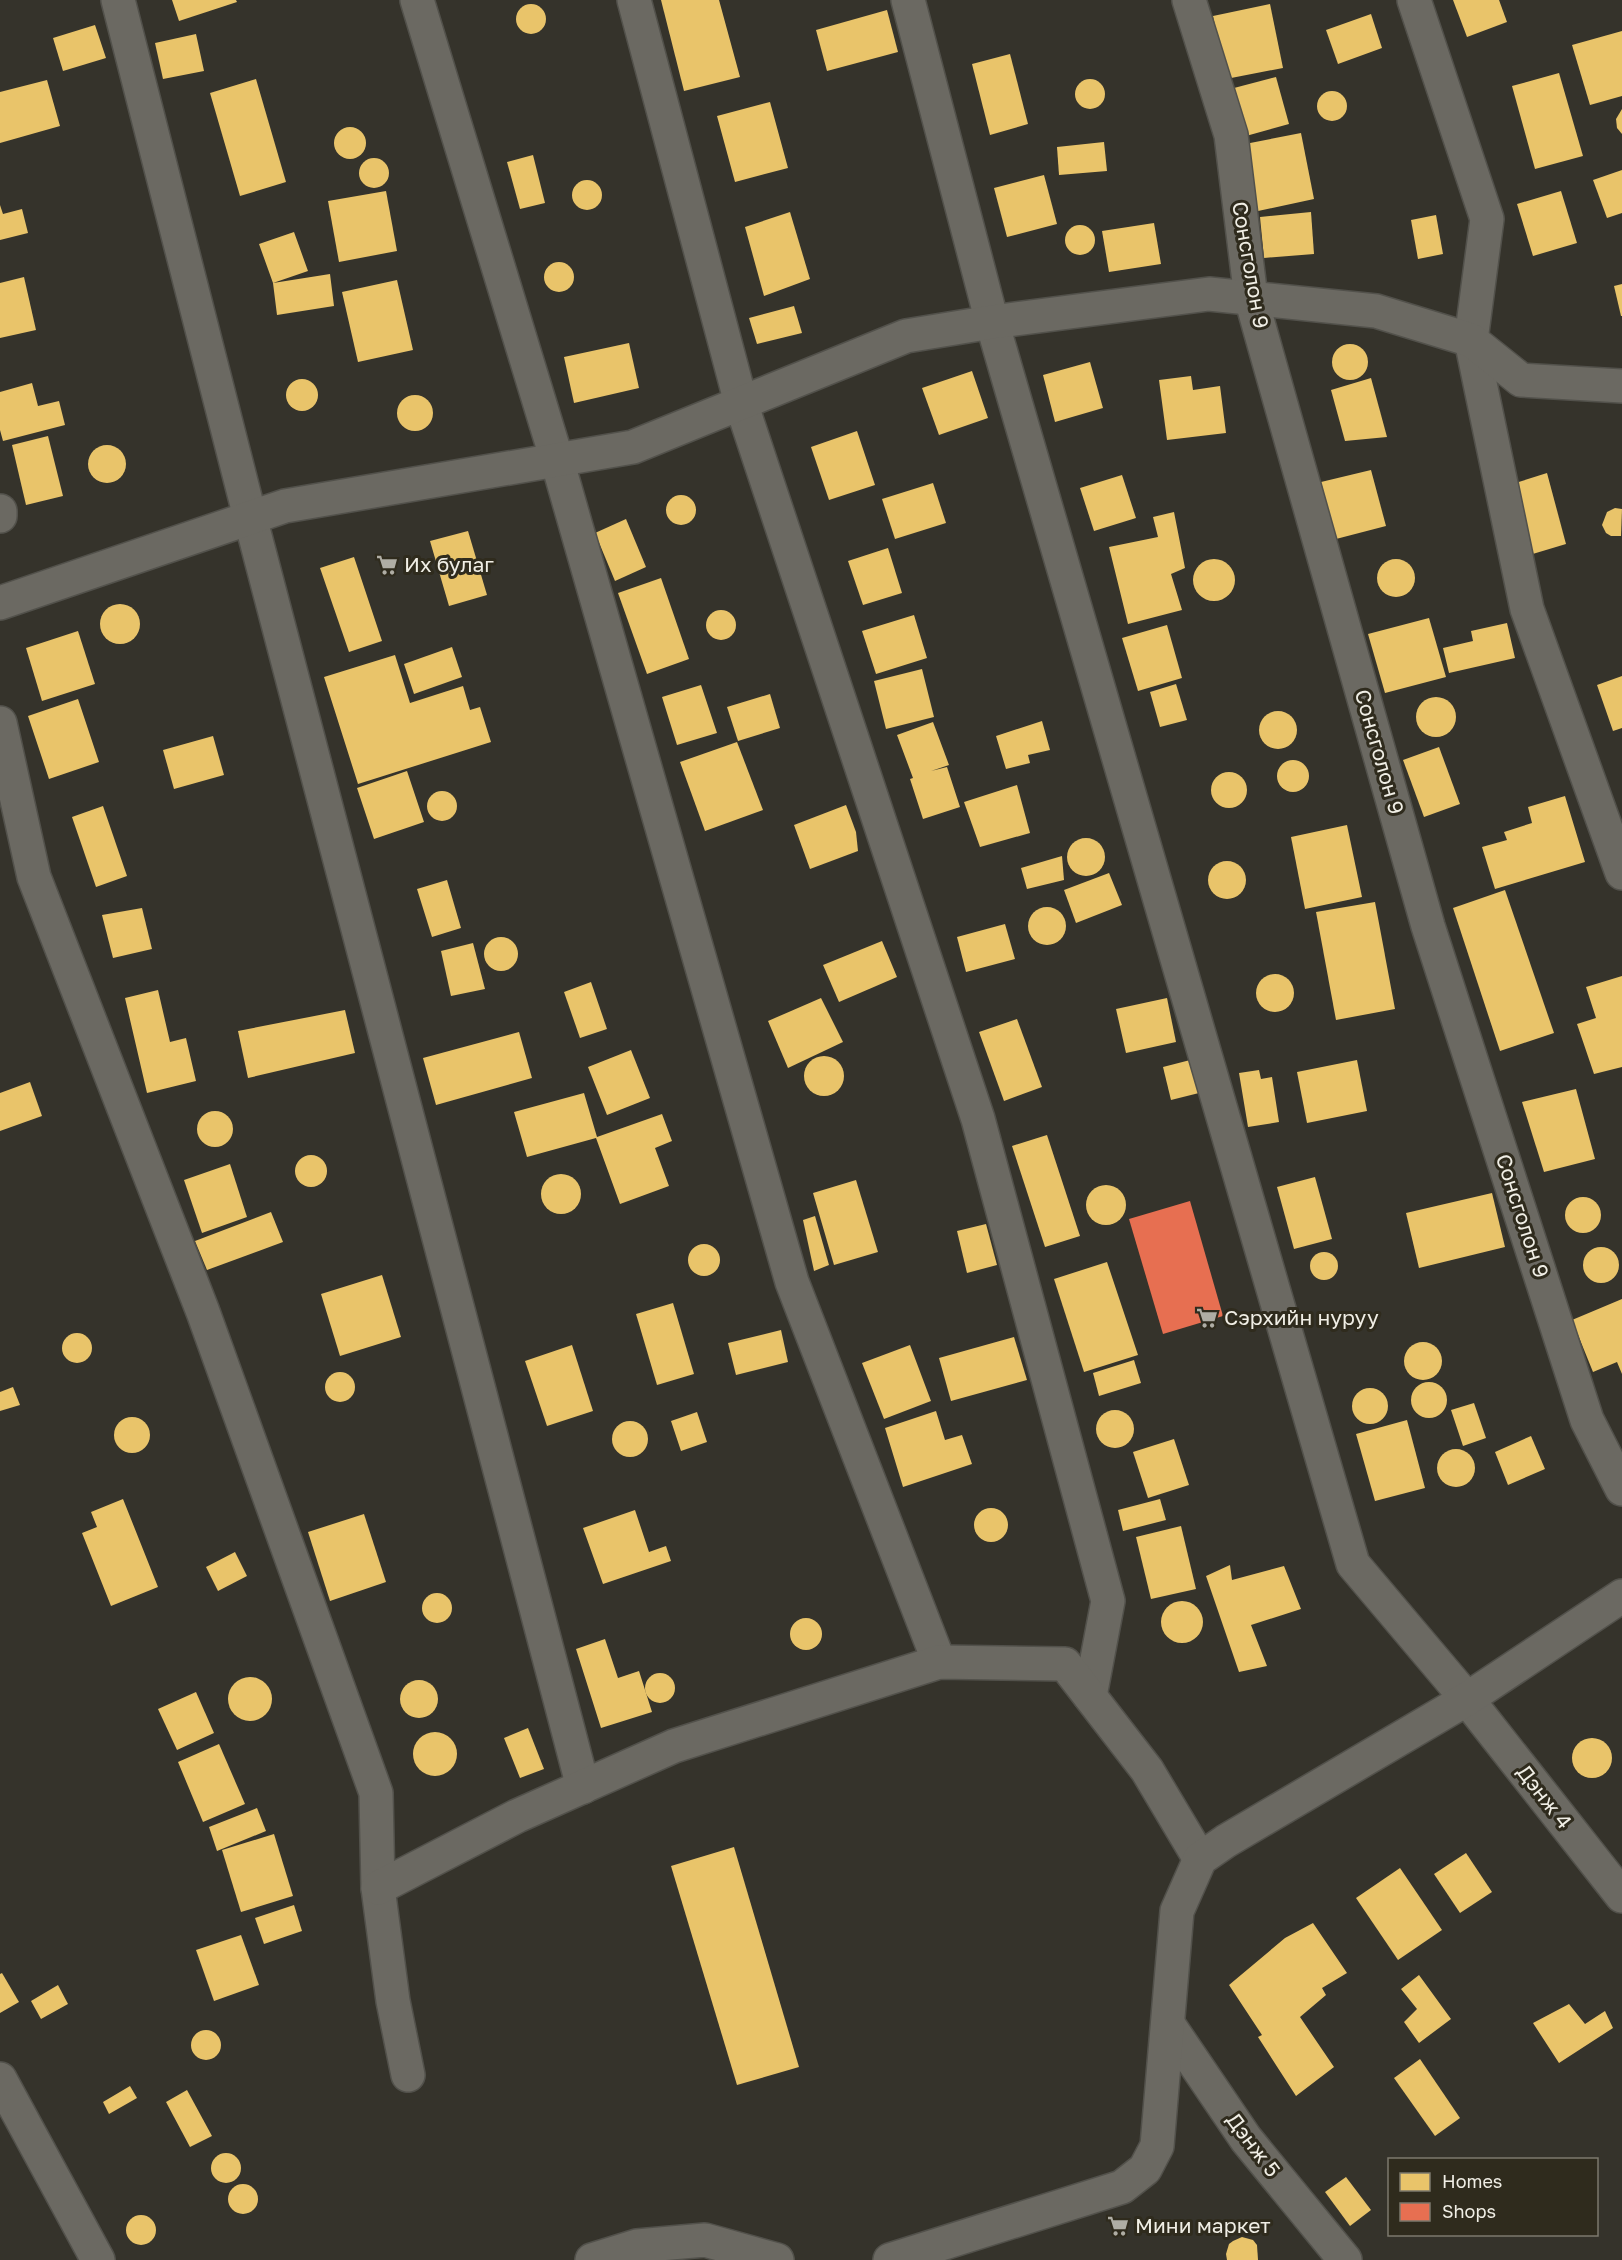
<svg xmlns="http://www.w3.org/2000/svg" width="1622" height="2260" viewBox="0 0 1622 2260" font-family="'Golos Text',sans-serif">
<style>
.homes{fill:#e9c46a}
.shops{fill:#e76f51}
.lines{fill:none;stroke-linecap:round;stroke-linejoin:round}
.street-casing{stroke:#52514b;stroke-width:36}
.street{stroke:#6b6962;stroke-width:33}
.labels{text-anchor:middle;stroke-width:6;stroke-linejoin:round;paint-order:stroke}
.street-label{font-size:21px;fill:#f0eee5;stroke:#2f2b1d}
.poi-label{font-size:21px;fill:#f0eee5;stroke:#2f2b1d;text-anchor:start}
</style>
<rect width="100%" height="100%" fill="#35332b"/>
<g class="homes">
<path d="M 172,0 L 236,0 L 237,2 L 179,21 Z"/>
<path d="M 661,0 L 719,0 L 740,77 L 684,91 Z"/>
<path d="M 1453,0 L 1499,0 L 1507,22 L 1467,37 Z"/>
<path d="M 1270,4 L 1283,68 L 1226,79 L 1213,16 Z"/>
<circle cx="531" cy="19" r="15"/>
<path d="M 887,10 L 898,52 L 827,71 L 816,30 Z"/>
<path d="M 1371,14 L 1382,48 L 1338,64 L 1326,30 Z"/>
<path d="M 95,25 L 106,58 L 63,71 L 53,38 Z"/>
<path d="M 1622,31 L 1622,96 L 1590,105 L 1572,45 Z"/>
<path d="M 196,34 L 204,71 L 163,79 L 155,43 Z"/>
<path d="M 1010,54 L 1028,124 L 990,135 L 972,64 Z"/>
<path d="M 1559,73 L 1583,156 L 1535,169 L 1512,86 Z"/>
<path d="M 1276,77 L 1289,124 L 1246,136 L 1234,88 Z"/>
<path d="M 256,79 L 286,182 L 240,196 L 210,93 Z"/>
<circle cx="1090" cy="94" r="15"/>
<path d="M 47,80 L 60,126 L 0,143 L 0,92 Z"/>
<circle cx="1332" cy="106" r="15"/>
<path d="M 770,102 L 788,168 L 735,182 L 717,116 Z"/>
<path d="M 1622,109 L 1622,134 L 1617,128 L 1616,119 Z"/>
<circle cx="350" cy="143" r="16"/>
<path d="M 1301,133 L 1314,199 L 1258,211 L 1245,144 Z"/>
<path d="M 1104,142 L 1107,171 L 1059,175 L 1057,147 Z"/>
<path d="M 533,155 L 545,203 L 520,209 L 507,162 Z"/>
<circle cx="374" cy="173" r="15"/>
<path d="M 1622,170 L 1622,213 L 1607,218 L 1593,180 Z"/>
<path d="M 1044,175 L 1057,224 L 1007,237 L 994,188 Z"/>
<circle cx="587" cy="195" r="15"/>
<path d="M 386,191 L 397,251 L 339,262 L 328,201 Z"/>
<path d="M 1561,191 L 1577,243 L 1533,256 L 1517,204 Z"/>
<path d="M 0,205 L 3,214 L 22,209 L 28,233 L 0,240 Z"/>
<path d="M 790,212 L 810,279 L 764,296 L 745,227 Z"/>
<path d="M 1311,212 L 1314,254 L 1264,258 L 1260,217 Z"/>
<path d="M 1436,215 L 1443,254 L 1418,259 L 1411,220 Z"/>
<path d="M 1154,223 L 1161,264 L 1109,272 L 1102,231 Z"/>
<circle cx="1080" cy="240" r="15"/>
<path d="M 294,232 L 308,271 L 273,283 L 330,274 L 334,306 L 277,315 L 273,283 L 259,244 Z"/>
<circle cx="559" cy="277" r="15"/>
<path d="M 24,277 L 36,330 L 0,338 L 0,283 Z"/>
<path d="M 397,280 L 413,350 L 358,362 L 342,292 Z"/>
<path d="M 1622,284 L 1622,316 L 1621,316 L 1614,286 Z"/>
<path d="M 794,306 L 802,333 L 757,344 L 749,318 Z"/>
<path d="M 629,343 L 639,388 L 574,403 L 564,357 Z"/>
<circle cx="1350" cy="362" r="18"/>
<path d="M 1090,362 L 1103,408 L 1055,422 L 1043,375 Z"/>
<path d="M 972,371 L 988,418 L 939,435 L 922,388 Z"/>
<path d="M 1191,376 L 1193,390 L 1220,386 L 1226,433 L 1167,440 L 1159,380 Z"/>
<path d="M 1371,378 L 1387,437 L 1345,441 L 1331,390 Z"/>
<circle cx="302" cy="395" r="16"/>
<path d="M 32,383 L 38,406 L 59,401 L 65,425 L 3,441 L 0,430 L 0,392 Z"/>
<circle cx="415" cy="413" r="18"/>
<path d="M 857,431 L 875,485 L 829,500 L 811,447 Z"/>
<path d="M 48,436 L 63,496 L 26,505 L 12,445 Z"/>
<circle cx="107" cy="464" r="19"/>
<path d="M 1371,470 L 1386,526 L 1336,539 L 1321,482 Z"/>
<path d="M 1547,473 L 1566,544 L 1526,556 L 1509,485 Z"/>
<path d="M 1122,475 L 1136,518 L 1094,531 L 1080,488 Z"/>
<path d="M 933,483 L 946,523 L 895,539 L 882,499 Z"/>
<circle cx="681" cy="510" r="15"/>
<path d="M 1615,508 L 1622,509 L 1621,536 L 1611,536 L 1606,533 L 1602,525 L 1607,512 Z"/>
<path d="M 1174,512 L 1185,568 L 1171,574 L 1182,610 L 1128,624 L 1109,547 L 1158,537 L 1153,517 Z"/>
<path d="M 626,519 L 646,567 L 615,581 L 595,533 Z"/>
<path d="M 468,531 L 487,595 L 449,606 L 430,541 Z"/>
<path d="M 888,548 L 902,593 L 863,605 L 848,561 Z"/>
<path d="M 354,557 L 382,641 L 349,652 L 320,568 Z"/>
<circle cx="1214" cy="580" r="21"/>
<circle cx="1396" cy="578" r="19"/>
<path d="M 661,578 L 689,659 L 647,674 L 618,593 Z"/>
<circle cx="120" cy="624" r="20"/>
<circle cx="721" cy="625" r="15"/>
<path d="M 914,615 L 927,658 L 876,674 L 862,631 Z"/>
<path d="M 1429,618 L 1446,677 L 1385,693 L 1368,634 Z"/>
<path d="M 1507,623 L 1515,658 L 1449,673 L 1443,648 L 1473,641 L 1471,631 Z"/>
<path d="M 1167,625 L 1182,678 L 1138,691 L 1122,638 Z"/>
<path d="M 78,631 L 95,684 L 42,701 L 26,648 Z"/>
<path d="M 452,647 L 462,677 L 414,694 L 404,664 Z"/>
<path d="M 395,655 L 410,703 L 463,686 L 470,710 L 480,707 L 491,742 L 358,784 L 324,677 Z"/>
<path d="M 922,669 L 934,717 L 886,729 L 874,681 Z"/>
<path d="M 1622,676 L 1622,728 L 1613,731 L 1597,685 Z"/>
<path d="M 1176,684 L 1187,720 L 1160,727 L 1150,692 Z"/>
<path d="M 701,685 L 717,733 L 677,745 L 662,697 Z"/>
<path d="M 770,694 L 780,728 L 738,741 L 727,707 Z"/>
<circle cx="1436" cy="717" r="20"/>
<path d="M 78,699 L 99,762 L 49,779 L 28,716 Z"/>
<circle cx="1278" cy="730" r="19"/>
<path d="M 1042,721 L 1050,750 L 1028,755 L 1030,763 L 1006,769 L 996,736 Z"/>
<path d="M 933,722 L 949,765 L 931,771 L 947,767 L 960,807 L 923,819 L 910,779 L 913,778 L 897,735 Z"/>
<path d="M 213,736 L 224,775 L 174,789 L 163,750 Z"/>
<path d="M 737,742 L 763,810 L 705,831 L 680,762 Z"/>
<path d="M 1439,747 L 1460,804 L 1424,817 L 1403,760 Z"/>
<circle cx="1293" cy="776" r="16"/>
<path d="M 407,771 L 424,822 L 374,839 L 357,788 Z"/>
<circle cx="1229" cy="790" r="18"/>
<path d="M 1017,785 L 1030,833 L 980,847 L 964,802 Z"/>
<circle cx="442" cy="806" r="15"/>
<path d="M 1565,796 L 1585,862 L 1495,889 L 1482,847 L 1507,840 L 1504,832 L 1532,823 L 1528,807 Z"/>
<path d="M 846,805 L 856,832 L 858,851 L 810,869 L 794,825 Z"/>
<path d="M 103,806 L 127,876 L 96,887 L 72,817 Z"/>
<path d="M 1347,825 L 1362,897 L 1305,909 L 1291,837 Z"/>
<circle cx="1086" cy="857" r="19"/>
<path d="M 1062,856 L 1064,880 L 1027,889 L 1021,868 Z"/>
<circle cx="1227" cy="880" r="19"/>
<path d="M 1109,873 L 1122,905 L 1076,923 L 1064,890 Z"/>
<path d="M 447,880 L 461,928 L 432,937 L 417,889 Z"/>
<path d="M 1505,890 L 1554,1033 L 1500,1051 L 1453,908 Z"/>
<path d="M 1375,902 L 1395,1009 L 1336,1020 L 1316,912 Z"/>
<circle cx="1047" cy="926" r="19"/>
<path d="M 142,908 L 152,949 L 113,958 L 102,915 Z"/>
<path d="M 1005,924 L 1015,959 L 966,972 L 957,937 Z"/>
<circle cx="501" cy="954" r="17"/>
<path d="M 882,941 L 897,977 L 839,1002 L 823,965 Z"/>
<path d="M 473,943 L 485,989 L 451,996 L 441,951 Z"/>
<circle cx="1275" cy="993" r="19"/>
<path d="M 1622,976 L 1622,1067 L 1594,1074 L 1577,1024 L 1596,1018 L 1586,987 Z"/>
<path d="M 591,982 L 607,1029 L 580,1038 L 564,992 Z"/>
<path d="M 158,990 L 170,1042 L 186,1038 L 196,1081 L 147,1093 L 125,998 Z"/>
<path d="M 821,998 L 843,1042 L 788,1068 L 768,1021 Z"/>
<path d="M 1167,998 L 1176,1042 L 1126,1053 L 1116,1009 Z"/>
<path d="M 345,1010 L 355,1053 L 248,1078 L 238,1031 Z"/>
<path d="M 1017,1019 L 1042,1087 L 1004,1101 L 979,1032 Z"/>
<path d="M 519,1032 L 532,1078 L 436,1105 L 423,1058 Z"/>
<path d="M 631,1050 L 650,1098 L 607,1115 L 588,1067 Z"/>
<circle cx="824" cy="1076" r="20"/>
<path d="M 1198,1058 L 1207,1091 L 1171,1100 L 1163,1067 Z"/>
<path d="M 1357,1060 L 1367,1111 L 1307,1123 L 1297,1072 Z"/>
<path d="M 1259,1070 L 1261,1079 L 1272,1077 L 1279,1122 L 1248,1127 L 1239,1073 Z"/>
<path d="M 30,1082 L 42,1116 L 0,1131 L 0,1093 Z"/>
<path d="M 1576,1089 L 1595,1159 L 1544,1172 L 1522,1102 Z"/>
<path d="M 584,1093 L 597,1137 L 662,1114 L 672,1141 L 655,1148 L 669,1186 L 620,1204 L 596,1138 L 527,1157 L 514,1112 Z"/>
<circle cx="215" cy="1129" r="18"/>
<path d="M 1047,1135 L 1080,1236 L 1045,1247 L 1012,1146 Z"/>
<circle cx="311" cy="1171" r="16"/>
<path d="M 230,1164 L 247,1217 L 202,1233 L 184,1180 Z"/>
<circle cx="561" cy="1194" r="20"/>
<path d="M 1315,1177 L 1332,1239 L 1294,1249 L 1277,1187 Z"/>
<path d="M 856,1180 L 878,1252 L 834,1265 L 813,1193 Z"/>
<circle cx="1106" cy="1205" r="20"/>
<path d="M 1492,1193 L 1505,1247 L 1419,1268 L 1406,1213 Z"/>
<circle cx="1583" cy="1215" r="18"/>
<path d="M 271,1212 L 283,1242 L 207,1270 L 195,1241 Z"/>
<path d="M 815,1216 L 829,1265 L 814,1271 L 803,1220 Z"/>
<path d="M 986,1224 L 997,1265 L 967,1273 L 957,1231 Z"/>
<circle cx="704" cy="1260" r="16"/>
<circle cx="1601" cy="1265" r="18"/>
<circle cx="1324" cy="1266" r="14"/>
<path d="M 1107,1262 L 1138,1355 L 1084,1372 L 1054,1279 Z"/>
<path d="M 382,1275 L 401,1337 L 340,1356 L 321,1294 Z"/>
<path d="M 1622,1299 L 1622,1374 L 1617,1362 L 1593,1372 L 1572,1320 Z"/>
<path d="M 673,1303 L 694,1374 L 657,1385 L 636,1314 Z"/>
<path d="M 781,1330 L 788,1362 L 736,1375 L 728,1343 Z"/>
<circle cx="77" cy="1348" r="15"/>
<path d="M 1014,1337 L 1027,1380 L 951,1401 L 939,1358 Z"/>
<circle cx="1423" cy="1361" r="19"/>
<path d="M 572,1345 L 593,1411 L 547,1426 L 525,1361 Z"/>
<path d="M 910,1345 L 931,1401 L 884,1419 L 862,1363 Z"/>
<path d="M 1134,1360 L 1141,1383 L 1099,1396 L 1093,1373 Z"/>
<circle cx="340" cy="1387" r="15"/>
<circle cx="1429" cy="1400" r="18"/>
<path d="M 13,1387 L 20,1405 L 0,1411 L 0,1392 Z"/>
<circle cx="1370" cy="1406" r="18"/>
<path d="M 1474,1403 L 1486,1438 L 1463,1446 L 1451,1410 Z"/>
<circle cx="1115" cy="1429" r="19"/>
<path d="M 936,1411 L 945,1440 L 962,1435 L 972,1464 L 903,1487 L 885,1428 Z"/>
<path d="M 697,1412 L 707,1442 L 681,1451 L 671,1421 Z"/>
<circle cx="132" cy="1435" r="18"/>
<path d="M 1407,1420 L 1425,1488 L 1375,1501 L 1356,1434 Z"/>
<circle cx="630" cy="1439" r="18"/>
<path d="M 1531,1436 L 1545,1469 L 1508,1485 L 1495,1452 Z"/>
<path d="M 1174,1439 L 1189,1485 L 1148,1498 L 1133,1452 Z"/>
<circle cx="1456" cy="1468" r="19"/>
<path d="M 123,1499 L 158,1587 L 111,1606 L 82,1533 L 97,1527 L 91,1512 Z"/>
<path d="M 1160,1499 L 1166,1520 L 1123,1531 L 1118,1510 Z"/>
<circle cx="991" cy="1525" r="17"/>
<path d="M 635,1510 L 649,1552 L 666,1546 L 671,1561 L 603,1584 L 583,1528 Z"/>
<path d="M 364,1514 L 386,1582 L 330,1601 L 308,1532 Z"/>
<path d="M 1181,1526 L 1196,1589 L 1151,1599 L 1136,1537 Z"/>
<path d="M 235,1552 L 247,1576 L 218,1591 L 206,1567 Z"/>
<path d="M 1230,1565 L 1232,1580 L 1284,1566 L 1301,1609 L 1251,1625 L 1267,1666 L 1239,1672 L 1206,1576 Z"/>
<circle cx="437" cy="1608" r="15"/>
<circle cx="1182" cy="1622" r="21"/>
<circle cx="806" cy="1634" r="16"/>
<path d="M 605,1639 L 618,1678 L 639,1671 L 652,1712 L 601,1728 L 576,1649 Z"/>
<circle cx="660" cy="1688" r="15"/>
<circle cx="250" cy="1699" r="22"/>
<circle cx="419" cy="1699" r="19"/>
<path d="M 196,1692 L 214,1733 L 177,1750 L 158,1709 Z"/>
<path d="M 528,1728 L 544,1769 L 520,1778 L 504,1738 Z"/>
<circle cx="435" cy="1754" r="22"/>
<circle cx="1592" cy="1758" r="20"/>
<path d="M 219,1744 L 245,1804 L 203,1822 L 178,1762 Z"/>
<path d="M 257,1808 L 266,1831 L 217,1851 L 209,1827 Z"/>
<path d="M 274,1834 L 293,1896 L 241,1912 L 222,1850 Z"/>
<path d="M 734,1847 L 799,2067 L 737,2085 L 671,1866 Z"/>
<path d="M 1466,1853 L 1492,1892 L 1460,1913 L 1434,1874 Z"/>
<path d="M 1400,1868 L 1442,1930 L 1398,1960 L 1356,1898 Z"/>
<path d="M 294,1905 L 302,1931 L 264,1944 L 255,1918 Z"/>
<path d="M 1313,1923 L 1347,1973 L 1322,1988 L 1326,1995 L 1300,2017 L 1334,2067 L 1296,2096 L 1258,2037 L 1262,2035 L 1229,1985 L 1285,1938 Z"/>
<path d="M 241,1935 L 259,1985 L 214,2001 L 196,1950 Z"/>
<path d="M 2,1973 L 19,2002 L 0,2013 L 0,1974 Z"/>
<path d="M 1419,1975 L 1451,2019 L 1419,2043 L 1404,2022 L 1417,2009 L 1401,1989 Z"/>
<path d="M 58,1985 L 68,2004 L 41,2019 L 31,2001 Z"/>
<path d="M 1569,2004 L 1585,2024 L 1605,2011 L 1613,2028 L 1559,2063 L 1533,2023 Z"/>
<circle cx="206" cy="2045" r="15"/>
<path d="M 1420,2059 L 1460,2118 L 1435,2136 L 1394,2078 Z"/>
<path d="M 130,2086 L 137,2098 L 109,2114 L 103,2102 Z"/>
<path d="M 187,2090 L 212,2136 L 190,2147 L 166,2102 Z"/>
<circle cx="226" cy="2168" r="15"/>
<path d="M 1346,2177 L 1371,2210 L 1350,2226 L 1325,2192 Z"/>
<circle cx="243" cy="2199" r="15"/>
<circle cx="141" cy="2230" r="15"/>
<path d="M 1242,2237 L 1253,2240 L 1257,2245 L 1258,2260 L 1227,2260 L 1226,2254 L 1229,2244 L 1233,2241 Z"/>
</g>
<path class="shops" d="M 1190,1201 L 1223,1316 L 1163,1334 L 1129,1219 Z"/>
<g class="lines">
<defs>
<g id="street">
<path d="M 118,0 L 250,517 L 583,1787"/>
<path d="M 417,0 L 557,460 L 792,1282 L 939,1662"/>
<path d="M 634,0 L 741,403 L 978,1119 L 1108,1601 L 1090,1696"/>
<path d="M 908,0 L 992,322 L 1353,1564 L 1467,1699 L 1622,1896"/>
<path d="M 1189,0 L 1231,135 L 1251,298 L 1428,926 L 1587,1420 L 1622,1489"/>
<path d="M 1414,0 L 1487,219 L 1471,340 L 1527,609 L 1622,873"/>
<path d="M 0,511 L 0,516"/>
<path d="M 0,603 L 285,506 L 633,447 L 906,336 L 992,322 L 1209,294 L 1376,311 L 1471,340 L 1521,380 L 1622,386"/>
<path d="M 0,723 L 34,877 L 203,1312 L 376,1793 L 378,1888 L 393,2001 L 408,2075"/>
<path d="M 378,1888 L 517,1816 L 674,1746 L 939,1662 L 1065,1664 L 1147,1770 L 1200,1859"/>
<path d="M 1168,2024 L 1246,2139 L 1345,2260"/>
<path d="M 0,2079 L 98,2260"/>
<path d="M 592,2260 L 637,2246 L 705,2240 L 777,2260"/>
<path d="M 890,2260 L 1122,2187 L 1145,2169 L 1157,2146 L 1177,1911 L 1200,1859 L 1226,1841 L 1467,1699 L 1622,1596"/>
</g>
</defs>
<use href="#street" class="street-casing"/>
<use href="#street" class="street"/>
</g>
<defs>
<symbol id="supermarket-bare" viewBox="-9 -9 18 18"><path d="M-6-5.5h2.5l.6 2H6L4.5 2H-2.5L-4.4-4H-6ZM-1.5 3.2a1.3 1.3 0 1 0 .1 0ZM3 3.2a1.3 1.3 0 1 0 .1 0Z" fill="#afada4" stroke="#2f2b1d" stroke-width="2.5" paint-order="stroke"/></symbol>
</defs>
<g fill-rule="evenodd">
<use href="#supermarket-bare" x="372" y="550" width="30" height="30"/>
<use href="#supermarket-bare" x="1192" y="1303" width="30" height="30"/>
<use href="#supermarket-bare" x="1103" y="2211" width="30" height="30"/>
</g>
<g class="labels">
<g class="street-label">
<text transform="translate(1250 265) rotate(80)" y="7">Сонсголон 9</text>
<text transform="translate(1379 752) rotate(74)" y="7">Сонсголон 9</text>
<text transform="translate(1522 1216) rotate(72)" y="7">Сонсголон 9</text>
<text transform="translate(1544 1797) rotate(52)" y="7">Дэнж 4</text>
<text transform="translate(1253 2145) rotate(53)" y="7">Дэнж 5</text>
</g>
<g class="poi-label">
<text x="404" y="572">Их булаг</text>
<text x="1224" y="1325">Сэрхийн нуруу</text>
<text x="1135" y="2233">Мини маркет</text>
</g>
</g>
<rect x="1388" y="2158" width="210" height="78" fill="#2f2b1d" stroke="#7c796d" stroke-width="1.5"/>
<rect x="1400" y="2173" width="30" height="18" fill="#e9c46a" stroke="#7c796d" stroke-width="1.5"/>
<text x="1442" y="2188" font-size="18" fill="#f0eee5">Homes</text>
<rect x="1400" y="2203" width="30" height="18" fill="#e76f51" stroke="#7c796d" stroke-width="1.5"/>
<text x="1442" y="2218" font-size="18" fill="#f0eee5">Shops</text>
</svg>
